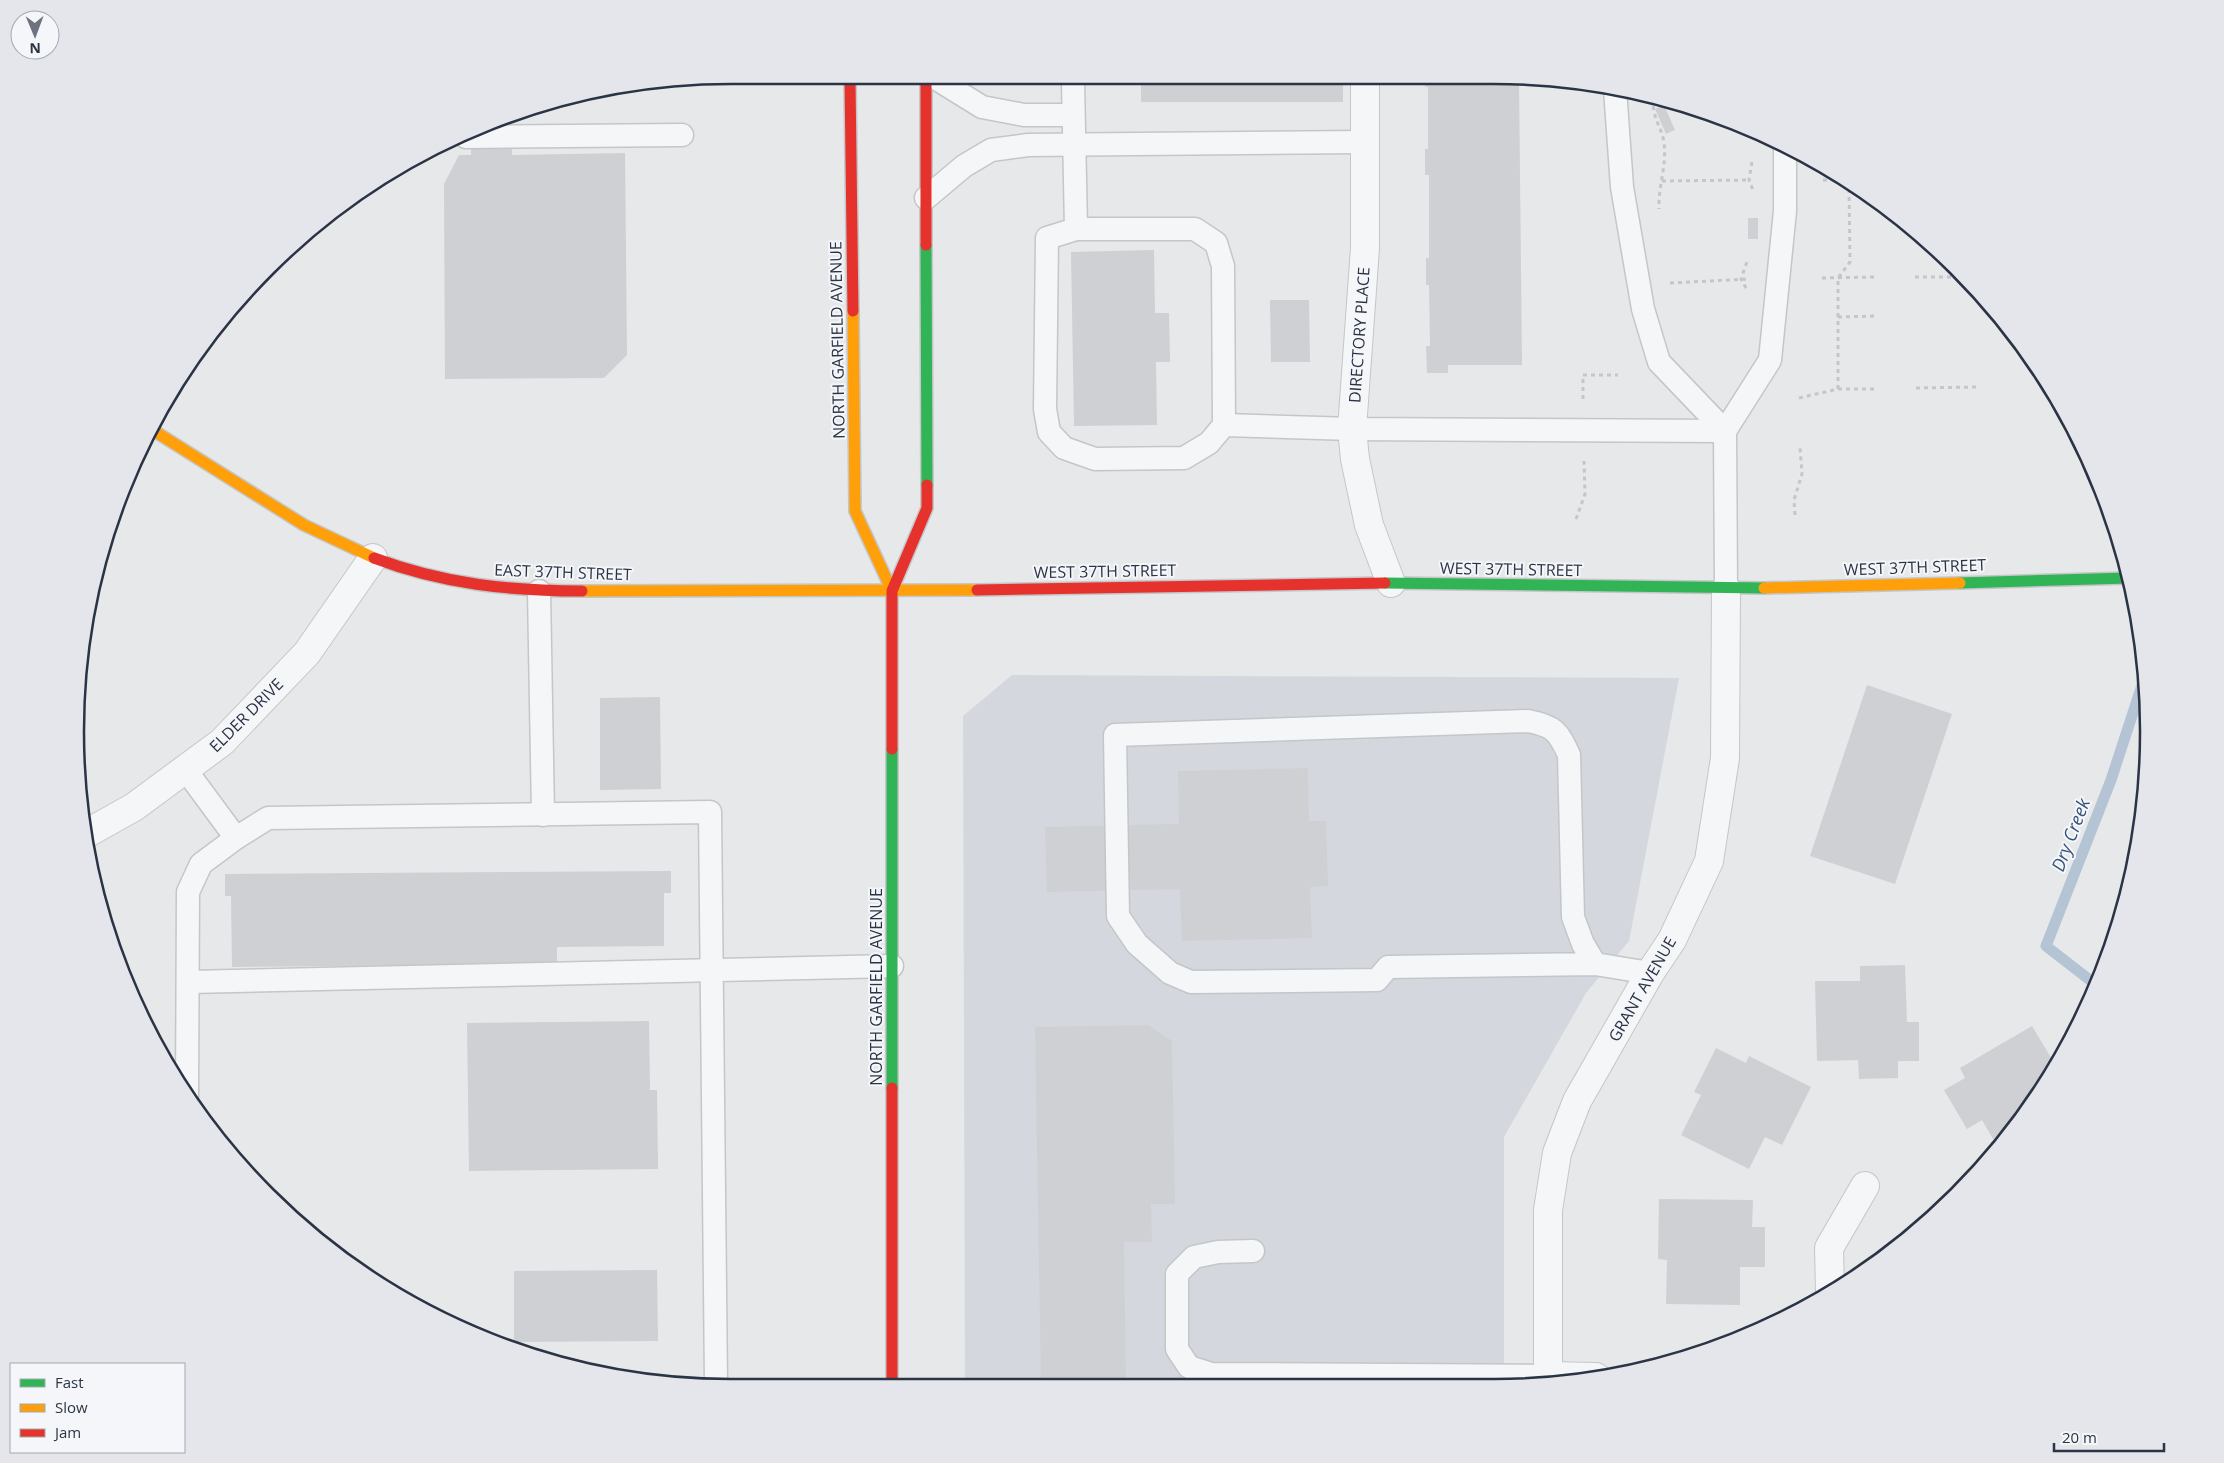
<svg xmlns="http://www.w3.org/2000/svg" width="2224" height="1463" viewBox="0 0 2224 1463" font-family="'Open Sans',sans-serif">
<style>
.built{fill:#d4d7dd}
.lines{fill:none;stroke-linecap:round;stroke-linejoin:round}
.stream{stroke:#b4c4d5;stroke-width:11}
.building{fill:#ced0d3}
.lane-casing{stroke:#c4c6c8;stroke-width:25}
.street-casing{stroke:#c4c6c8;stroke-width:30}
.fast-casing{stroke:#c4c6c8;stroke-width:14}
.slow-casing{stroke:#c4c6c8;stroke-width:14}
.jam-casing{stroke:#c4c6c8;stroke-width:14}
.path{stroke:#c5c6ca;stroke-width:3;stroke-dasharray:4 4;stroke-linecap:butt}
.lane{stroke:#f5f6f7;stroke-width:22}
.street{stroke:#f5f6f7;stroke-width:28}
.fast{stroke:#30b455;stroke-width:11}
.slow{stroke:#ff9f0a;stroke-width:11}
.jam{stroke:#e5322d;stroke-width:11}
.labels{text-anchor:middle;stroke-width:4;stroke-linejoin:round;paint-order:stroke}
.street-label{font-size:16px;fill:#2b3445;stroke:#f4f6f9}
.water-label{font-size:18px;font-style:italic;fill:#34527a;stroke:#f4f6f9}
.rim{fill:none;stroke:#2b3445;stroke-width:2.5}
</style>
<rect width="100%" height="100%" fill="#e6e8ea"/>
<path class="built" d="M 1012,675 L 1679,678 L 1629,941 L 1586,993 L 1504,1137 L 1504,1386 L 965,1384 L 963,716 Z"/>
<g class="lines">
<g class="stream">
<path d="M 161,407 L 176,391 L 192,359"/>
<path d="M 2095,984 L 2046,946 L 2111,780 L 2145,676"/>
</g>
</g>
<g class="building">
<rect x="1141" y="81" width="202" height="21"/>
<path d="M 1425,81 L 1519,81 L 1522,365 L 1448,365 L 1448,373 L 1427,373 L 1426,346 L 1430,346 L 1429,285 L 1426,285 L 1426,258 L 1429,258 L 1429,175 L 1425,175 L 1425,149 L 1428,149 L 1428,87 L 1425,87 Z"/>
<path d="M 1664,105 L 1675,130 L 1666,134 L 1655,109 Z"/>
<path d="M 490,125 L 512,125 L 512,155 L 625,153 L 627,355 L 604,378 L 445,379 L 444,184 L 459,155 L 471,155 L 471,134 Z"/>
<rect x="1748" y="218" width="10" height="21"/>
<path d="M 1154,250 L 1155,313 L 1169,313 L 1170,362 L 1156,362 L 1157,425 L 1074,426 L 1071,252 Z"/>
<path d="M 1270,300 L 1309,300 L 1310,362 L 1271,362 Z"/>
<path d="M 1867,685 L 1952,714 L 1895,884 L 1810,856 Z"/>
<path d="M 660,697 L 661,789 L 600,790 L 600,698 Z"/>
<path d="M 1308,768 L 1309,821 L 1326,821 L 1328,886 L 1310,887 L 1312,938 L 1182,941 L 1180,889 L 1047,892 L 1045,827 L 1179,824 L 1178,771 Z"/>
<path d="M 671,871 L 671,893 L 664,893 L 664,946 L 557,947 L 557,964 L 232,967 L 231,896 L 225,896 L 225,874 Z"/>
<path d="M 1905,965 L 1907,1022 L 1919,1022 L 1919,1061 L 1898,1061 L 1898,1078 L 1859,1079 L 1858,1060 L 1817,1061 L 1815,981 L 1860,981 L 1860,966 Z"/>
<path d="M 649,1021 L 650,1090 L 657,1090 L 658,1169 L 469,1171 L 467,1023 Z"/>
<path d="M 1148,1025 L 1172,1041 L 1175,1204 L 1151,1204 L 1152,1242 L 1124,1242 L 1126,1385 L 1041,1384 L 1035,1027 Z"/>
<path d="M 2032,1026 L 2056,1066 L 2004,1140 L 1996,1144 L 1982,1120 L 1967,1129 L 1944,1090 L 1965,1078 L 1960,1068 Z"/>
<path d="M 1716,1048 L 1746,1063 L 1749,1056 L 1811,1087 L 1782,1145 L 1765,1137 L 1749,1169 L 1681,1135 L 1701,1095 L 1694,1092 Z"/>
<path d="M 1659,1199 L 1753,1200 L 1752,1227 L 1765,1227 L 1765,1267 L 1740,1267 L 1740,1305 L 1666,1304 L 1667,1260 L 1658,1259 Z"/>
<path d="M 657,1270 L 658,1341 L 514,1342 L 514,1271 Z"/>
<path d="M 621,1375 L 659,1375 L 659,1382 L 646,1382 Z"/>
</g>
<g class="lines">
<defs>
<g id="lane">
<path d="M 940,81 L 982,107 L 1024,115 L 1073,115"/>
<path d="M 1073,81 L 1076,229"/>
<path d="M 1615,89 L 1622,187 L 1643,309 L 1659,362 L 1725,431"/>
<path d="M 466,137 L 682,135"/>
<path d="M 926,198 L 964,166 L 991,150 L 1028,145 L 1365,142"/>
<path d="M 1076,229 L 1195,229 L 1216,243 L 1223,266 L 1224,425 L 1209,443 L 1184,458 L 1095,459 L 1064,448 L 1049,432 L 1045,409 L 1047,238 Z"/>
<path d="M 1224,425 L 1352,429 L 1725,431"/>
<path d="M 1726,589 L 1725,431 L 1770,360 L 1785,211 L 1785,144"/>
<path d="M 539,591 L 543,815"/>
<path d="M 185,769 L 236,838"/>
<path d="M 1595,964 L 1583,944 L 1573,917 L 1569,755 C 1558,731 1554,726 1528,721 L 1115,735 L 1118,916 L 1137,944 L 1170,973 L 1191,982 L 1377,980 L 1388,967 L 1595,964 L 1650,973"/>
<path d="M 189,982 L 892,966"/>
<path d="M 187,1097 L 188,892 L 201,864 L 236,838 L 268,818 L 710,812 L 716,1383"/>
<path d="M 1253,1251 L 1218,1252 L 1194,1257 L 1177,1274 L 1177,1349 L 1189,1367 L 1211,1374 L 1548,1376"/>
</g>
<g id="street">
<path d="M 1365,81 L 1365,248 L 1352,429 L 1355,459 L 1369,525 L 1391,583"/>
<path d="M 84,835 L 134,807 L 222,742 L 307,653 L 373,558"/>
<path d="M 1830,1291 L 1829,1248 L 1865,1186"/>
<path d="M 1548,1376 L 1596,1377"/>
<path d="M 1548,1384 L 1548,1210 L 1557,1153 L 1577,1101 L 1650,973 L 1672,940 L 1709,861 L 1725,758 L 1726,589"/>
</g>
<g id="fast">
<path d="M 926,245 L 927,485"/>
<path d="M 1385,583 L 1764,588"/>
<path d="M 1960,583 L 2129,578"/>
<path d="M 892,749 L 892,1088"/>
</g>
<g id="slow">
<path d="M 853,311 L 855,511 L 892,591"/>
<path d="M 151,429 L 304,525 L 374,558"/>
<path d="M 1764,588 L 1960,583"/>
<path d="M 582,591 L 977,590"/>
</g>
<g id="jam">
<path d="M 850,81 L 853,311"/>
<path d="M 926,81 L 926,245"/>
<path d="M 374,558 C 443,584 510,591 582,591"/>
<path d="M 977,590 L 1385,583"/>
<path d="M 892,749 L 892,591 L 927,508 L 927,485"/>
<path d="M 892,1088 L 892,1384"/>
</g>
</defs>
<use href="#lane" class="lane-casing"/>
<use href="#street" class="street-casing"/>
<use href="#fast" class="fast-casing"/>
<use href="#slow" class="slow-casing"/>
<use href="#jam" class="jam-casing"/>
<g class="path">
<path d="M 1653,98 C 1652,119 1662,127 1664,143 C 1667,165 1658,187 1659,209"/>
<path d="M 1752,162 L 1749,180 L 1753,190"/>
<path d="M 1823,180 L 1839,180"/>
<path d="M 1662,181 L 1750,180"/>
<path d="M 1915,277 L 1962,277"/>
<path d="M 1822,278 L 1874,277"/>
<path d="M 1670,283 L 1749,279"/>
<path d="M 1746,288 L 1741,279 L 1747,262"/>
<path d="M 1838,317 L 1877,316"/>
<path d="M 1916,388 L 1979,387"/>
<path d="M 1838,389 L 1838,278 L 1850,262 L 1849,187"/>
<path d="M 1799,398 L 1838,389 L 1874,389"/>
<path d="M 1583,399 L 1583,375 L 1618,375"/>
<path d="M 1795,515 L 1794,500 L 1802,474 L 1800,448"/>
<path d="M 1576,519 L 1585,494 L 1584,461"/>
</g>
<use href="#lane" class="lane"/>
<use href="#street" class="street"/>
<use href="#fast" class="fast"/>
<use href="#slow" class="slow"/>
<use href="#jam" class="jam"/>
</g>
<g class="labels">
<g class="street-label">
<text transform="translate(1359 335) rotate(-86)" y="6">DIRECTORY PLACE</text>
<text transform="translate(837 340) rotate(-91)" y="6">NORTH GARFIELD AVENUE</text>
<text transform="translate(1915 567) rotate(-2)" y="6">WEST 37TH STREET</text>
<text transform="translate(1511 569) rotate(1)" y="6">WEST 37TH STREET</text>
<text transform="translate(1105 571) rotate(-1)" y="6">WEST 37TH STREET</text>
<text transform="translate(563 572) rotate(2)" y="6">EAST 37TH STREET</text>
<text transform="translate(246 715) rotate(-45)" y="6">ELDER DRIVE</text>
<text transform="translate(876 987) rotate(-90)" y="6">NORTH GARFIELD AVENUE</text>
<text transform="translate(1642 989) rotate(-60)" y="6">GRANT AVENUE</text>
</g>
<g class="water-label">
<text transform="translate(2071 835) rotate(-69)" y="6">Dry Creek</text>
</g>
</g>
<path d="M0 0H2224V1463H0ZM731 84H1493A647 647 0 0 1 2140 731V732A647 647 0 0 1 1493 1379H731A647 647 0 0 1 84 732V731A647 647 0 0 1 731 84Z" fill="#e4e6eb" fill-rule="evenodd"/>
<path class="rim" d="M731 84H1493A647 647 0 0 1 2140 731V732A647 647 0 0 1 1493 1379H731A647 647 0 0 1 84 732V731A647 647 0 0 1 731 84Z"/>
<rect x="10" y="1363" width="175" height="90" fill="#f4f6f9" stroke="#a4a8b1"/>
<rect x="20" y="1379" width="25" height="8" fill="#30b455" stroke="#a4a8b1"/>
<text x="55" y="1388" font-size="15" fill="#2b3445">Fast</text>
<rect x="20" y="1404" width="25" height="8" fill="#ff9f0a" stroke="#a4a8b1"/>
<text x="55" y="1413" font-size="15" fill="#2b3445">Slow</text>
<rect x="20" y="1429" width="25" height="8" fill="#e5322d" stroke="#a4a8b1"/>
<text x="55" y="1438" font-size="15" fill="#2b3445">Jam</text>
<g transform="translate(35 35) rotate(179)"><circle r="24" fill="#f4f6f9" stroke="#a4a8b1"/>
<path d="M0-4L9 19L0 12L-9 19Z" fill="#6c737f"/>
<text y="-8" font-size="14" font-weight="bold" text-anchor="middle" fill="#2b3445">N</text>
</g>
<path d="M2054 1443v8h110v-8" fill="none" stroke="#2b3445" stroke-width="2.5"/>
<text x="2062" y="1443" font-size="15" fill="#2b3445" stroke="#f4f6f9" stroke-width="4" paint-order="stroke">20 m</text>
</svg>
